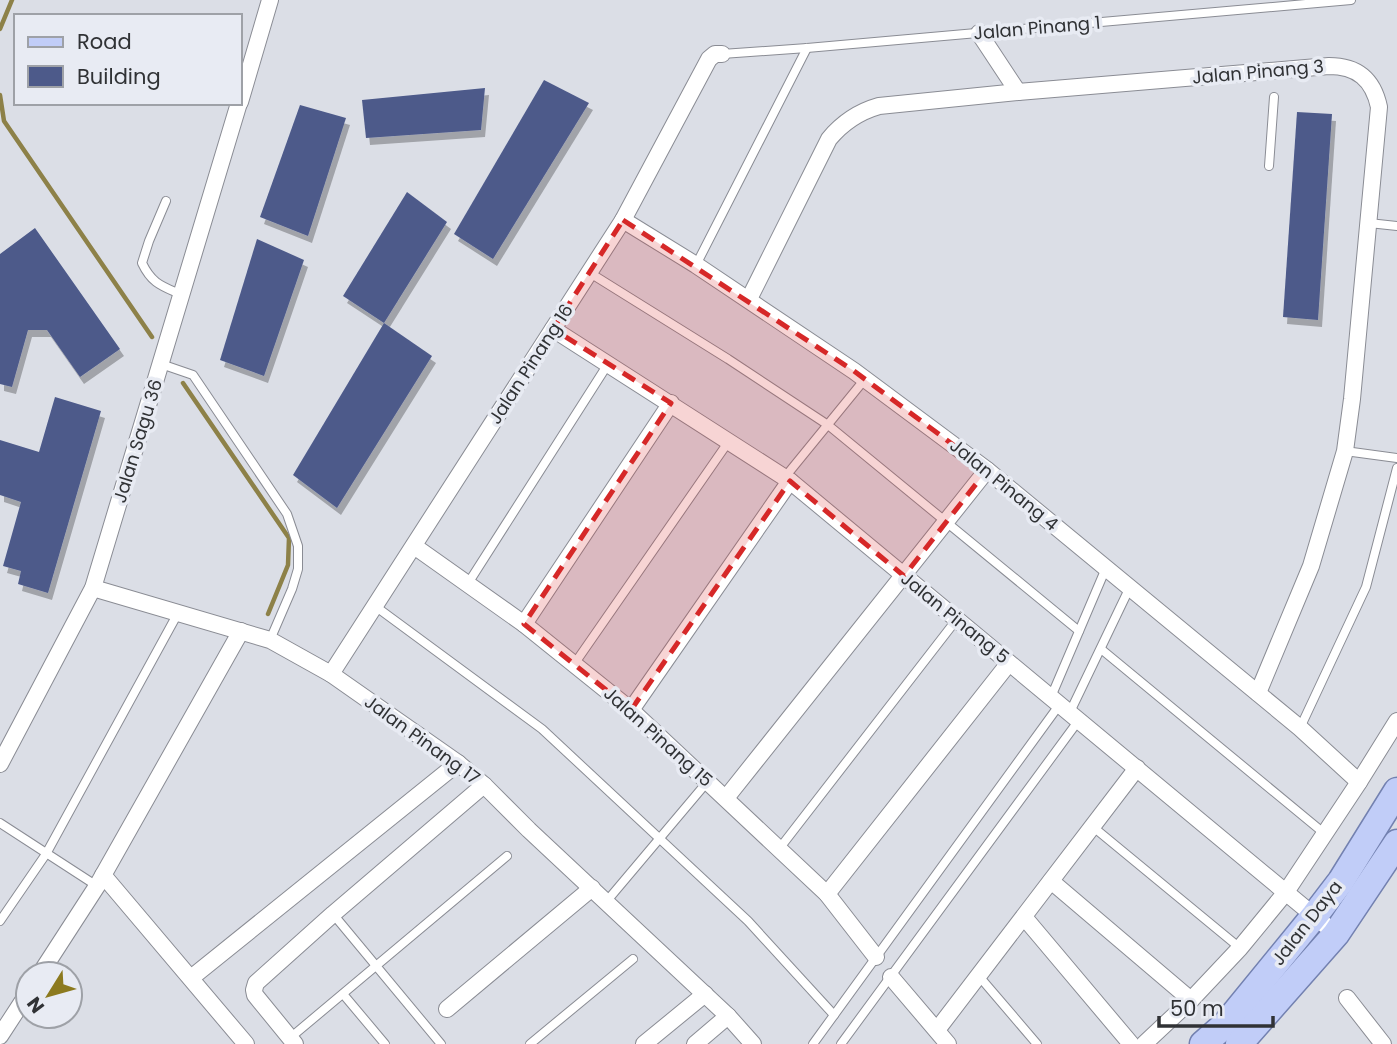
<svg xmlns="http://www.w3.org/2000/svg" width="1397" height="1044" viewBox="0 0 1397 1044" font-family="Poppins,sans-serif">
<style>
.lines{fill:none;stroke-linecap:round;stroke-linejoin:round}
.stream{stroke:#8d8148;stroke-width:4.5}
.building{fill:#4d5a8a;filter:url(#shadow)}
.lane-casing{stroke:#8a8c94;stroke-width:10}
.street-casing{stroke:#8a8c94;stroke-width:18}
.primary-casing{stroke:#7381b0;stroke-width:29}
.lane{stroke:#fff;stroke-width:8}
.street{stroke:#fff;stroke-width:16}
.primary{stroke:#c1cdf8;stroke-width:26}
.marked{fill:#d62828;fill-opacity:0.2;stroke:#d62828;stroke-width:5;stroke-dasharray:14 9;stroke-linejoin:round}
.labels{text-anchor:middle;stroke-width:7;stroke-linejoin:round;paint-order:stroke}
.street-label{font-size:18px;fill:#303235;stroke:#e8ebf3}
</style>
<defs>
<filter id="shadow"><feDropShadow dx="4" dy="7" stdDeviation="0" flood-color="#0004"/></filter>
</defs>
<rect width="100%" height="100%" fill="#dbdee6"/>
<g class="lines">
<g class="stream">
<path d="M 0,29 L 12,0"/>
<path d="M 0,95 L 4,121 L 152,337"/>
<path d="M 183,383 L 289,538 L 288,565 L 268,614"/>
</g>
</g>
<g class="building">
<path d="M 544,80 L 589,103 L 493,259 L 454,234 Z"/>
<path d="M 485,88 L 481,130 L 366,138 L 362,100 Z"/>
<path d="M 300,105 L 346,118 L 308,236 L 260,217 Z"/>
<path d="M 1297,112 L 1332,114 L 1318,320 L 1283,317 Z"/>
<path d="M 407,192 L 447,222 L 384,323 L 343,296 Z"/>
<path d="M 35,228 L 120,349 L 80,377 L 47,330 L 28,330 L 12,387 L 0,384 L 0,254 Z"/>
<path d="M 257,239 L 304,260 L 264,376 L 220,360 Z"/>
<path d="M 384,323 L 432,356 L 337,508 L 293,475 Z"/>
<path d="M 55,397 L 101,411 L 48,593 L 18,584 L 21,571 L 3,566 L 21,502 L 0,495 L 0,440 L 39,452 Z"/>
</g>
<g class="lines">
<defs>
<g id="lane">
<path d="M 722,54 L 807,48 L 1351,0"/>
<path d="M 1269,166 L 1274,97"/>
<path d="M 166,201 L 149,241 L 142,263 C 152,284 162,286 182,295"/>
<path d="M 1369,223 L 1397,226"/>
<path d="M 696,265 L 807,48"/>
<path d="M 590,273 L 728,359 L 828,425 L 1079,631"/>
<path d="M 161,364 L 193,375 L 287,514 L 298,546 L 298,569 L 292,589 L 270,640"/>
<path d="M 1345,451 L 1397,458"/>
<path d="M 785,477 L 865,379"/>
<path d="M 467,585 L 608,364"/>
<path d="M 375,606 L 542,729 L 748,921 L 834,1015"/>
<path d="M 1101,649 L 1325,834"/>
<path d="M 575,663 L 729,441"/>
<path d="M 1051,697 L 1106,568"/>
<path d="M 1070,712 L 1130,587"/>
<path d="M 1300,728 L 1366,587 L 1397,468"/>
<path d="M 0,823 L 97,886"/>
<path d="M 1092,826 L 1240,948"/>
<path d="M 779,849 L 957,619"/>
<path d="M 606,902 L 708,781"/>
<path d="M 333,914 L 441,1044"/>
<path d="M 0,921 L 46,854 L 178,613"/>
<path d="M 978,975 L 1037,1044"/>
<path d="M 343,994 L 385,1044"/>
<path d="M 290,1038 L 507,856"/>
<path d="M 530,1044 L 633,959"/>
<path d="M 813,1044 L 1060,704"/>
<path d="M 841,1044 L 1079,720"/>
</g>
<g id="street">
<path d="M 979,33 L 1018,92"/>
<path d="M 240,102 L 270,0"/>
<path d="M 623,220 L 696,265 L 854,371 L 987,470 L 1300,728 L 1359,782"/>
<path d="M 749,299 L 829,139 C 843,122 858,112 879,106 L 1018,92 L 1329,66 C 1357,66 1373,79 1379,107 L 1352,399 L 1345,451 L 1311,566 L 1258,693"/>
<path d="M 553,329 L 790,481 L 1336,934"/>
<path d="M 414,546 L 524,624 L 631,710 L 827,894 L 876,957"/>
<path d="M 93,588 L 270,640 L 331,674 L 458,763 L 484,785 L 529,830 L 728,1016 L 753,1044"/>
<path d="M 524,624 L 671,403"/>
<path d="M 331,674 L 623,220 L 709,59 L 715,54 L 722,54"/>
<path d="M 631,710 L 790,481"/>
<path d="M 0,764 L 93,588 L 239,103"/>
<path d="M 726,798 L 987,470"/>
<path d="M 103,875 L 246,1044"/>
<path d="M 1051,881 L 1191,1000"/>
<path d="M 827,894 L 1009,663"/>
<path d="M 1024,917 L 1131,1044"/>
<path d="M 40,974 L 97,886 L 241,631"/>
<path d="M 891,977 L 948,1044"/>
<path d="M 191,978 L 458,763"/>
<path d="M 1347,998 L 1383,1044"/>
<path d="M 447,1009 L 592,888"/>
<path d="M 937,1030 L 1137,768"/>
<path d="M 0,1036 L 28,993"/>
<path d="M 295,1044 L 255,995 L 254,990 L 256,983 L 333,914 L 484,785"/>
<path d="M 644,1044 L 705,994"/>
<path d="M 695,1044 L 728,1016"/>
<path d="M 1144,1044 L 1191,1000 L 1240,948 L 1286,892 L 1359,782 L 1397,721"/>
</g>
<g id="primary">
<path d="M 1203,1044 L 1226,1024 L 1315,915 L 1341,881 L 1397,791"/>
<path d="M 1239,1044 L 1336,934 L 1397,843"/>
</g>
</defs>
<use href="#lane" class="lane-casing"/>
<use href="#street" class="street-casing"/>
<use href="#primary" class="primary-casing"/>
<use href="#lane" class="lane"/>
<use href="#street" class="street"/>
<use href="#primary" class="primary"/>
</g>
<path class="marked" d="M 623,220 L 854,371 L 987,470 L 904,576 L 790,481 L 631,710 L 524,624 L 671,403 L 553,329 Z"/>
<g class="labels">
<g class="street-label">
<text transform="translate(1037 28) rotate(-5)" y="6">Jalan Pinang 1</text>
<text transform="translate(1258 72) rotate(-5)" y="6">Jalan Pinang 3</text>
<text transform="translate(531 364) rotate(-57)" y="6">Jalan Pinang 16</text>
<text transform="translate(138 441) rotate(-73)" y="6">Jalan Sagu 36</text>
<text transform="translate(1004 485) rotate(39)" y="6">Jalan Pinang 4</text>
<text transform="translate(955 618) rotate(39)" y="6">Jalan Pinang 5</text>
<text transform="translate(658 737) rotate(42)" y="6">Jalan Pinang 15</text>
<text transform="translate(422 740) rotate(36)" y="6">Jalan Pinang 17</text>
<text transform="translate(1307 923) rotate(-52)" y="6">Jalan Daya</text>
</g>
</g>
<rect x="14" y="14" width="228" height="91" fill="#e8ebf3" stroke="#9ea1a7" stroke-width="2"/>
<rect x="28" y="37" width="35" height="10" fill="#c1cdf8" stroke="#9ea1a7" stroke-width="2"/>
<text x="77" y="49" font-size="21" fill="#303235">Road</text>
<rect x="28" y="66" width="35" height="21" fill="#4d5a8a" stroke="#9ea1a7" stroke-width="2"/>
<text x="77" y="84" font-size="21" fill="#303235">Building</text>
<g transform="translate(49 995) rotate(233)"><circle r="33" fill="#e8ebf3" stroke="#9ea1a7" stroke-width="2"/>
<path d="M0-5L12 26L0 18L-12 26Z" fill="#8c7a1f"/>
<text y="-10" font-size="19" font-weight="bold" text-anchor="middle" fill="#303235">N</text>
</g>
<path d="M1159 1016v10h114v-10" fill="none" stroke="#303235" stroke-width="3.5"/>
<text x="1170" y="1016" font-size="21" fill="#303235" stroke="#e8ebf3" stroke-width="5" paint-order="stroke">50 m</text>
</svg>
